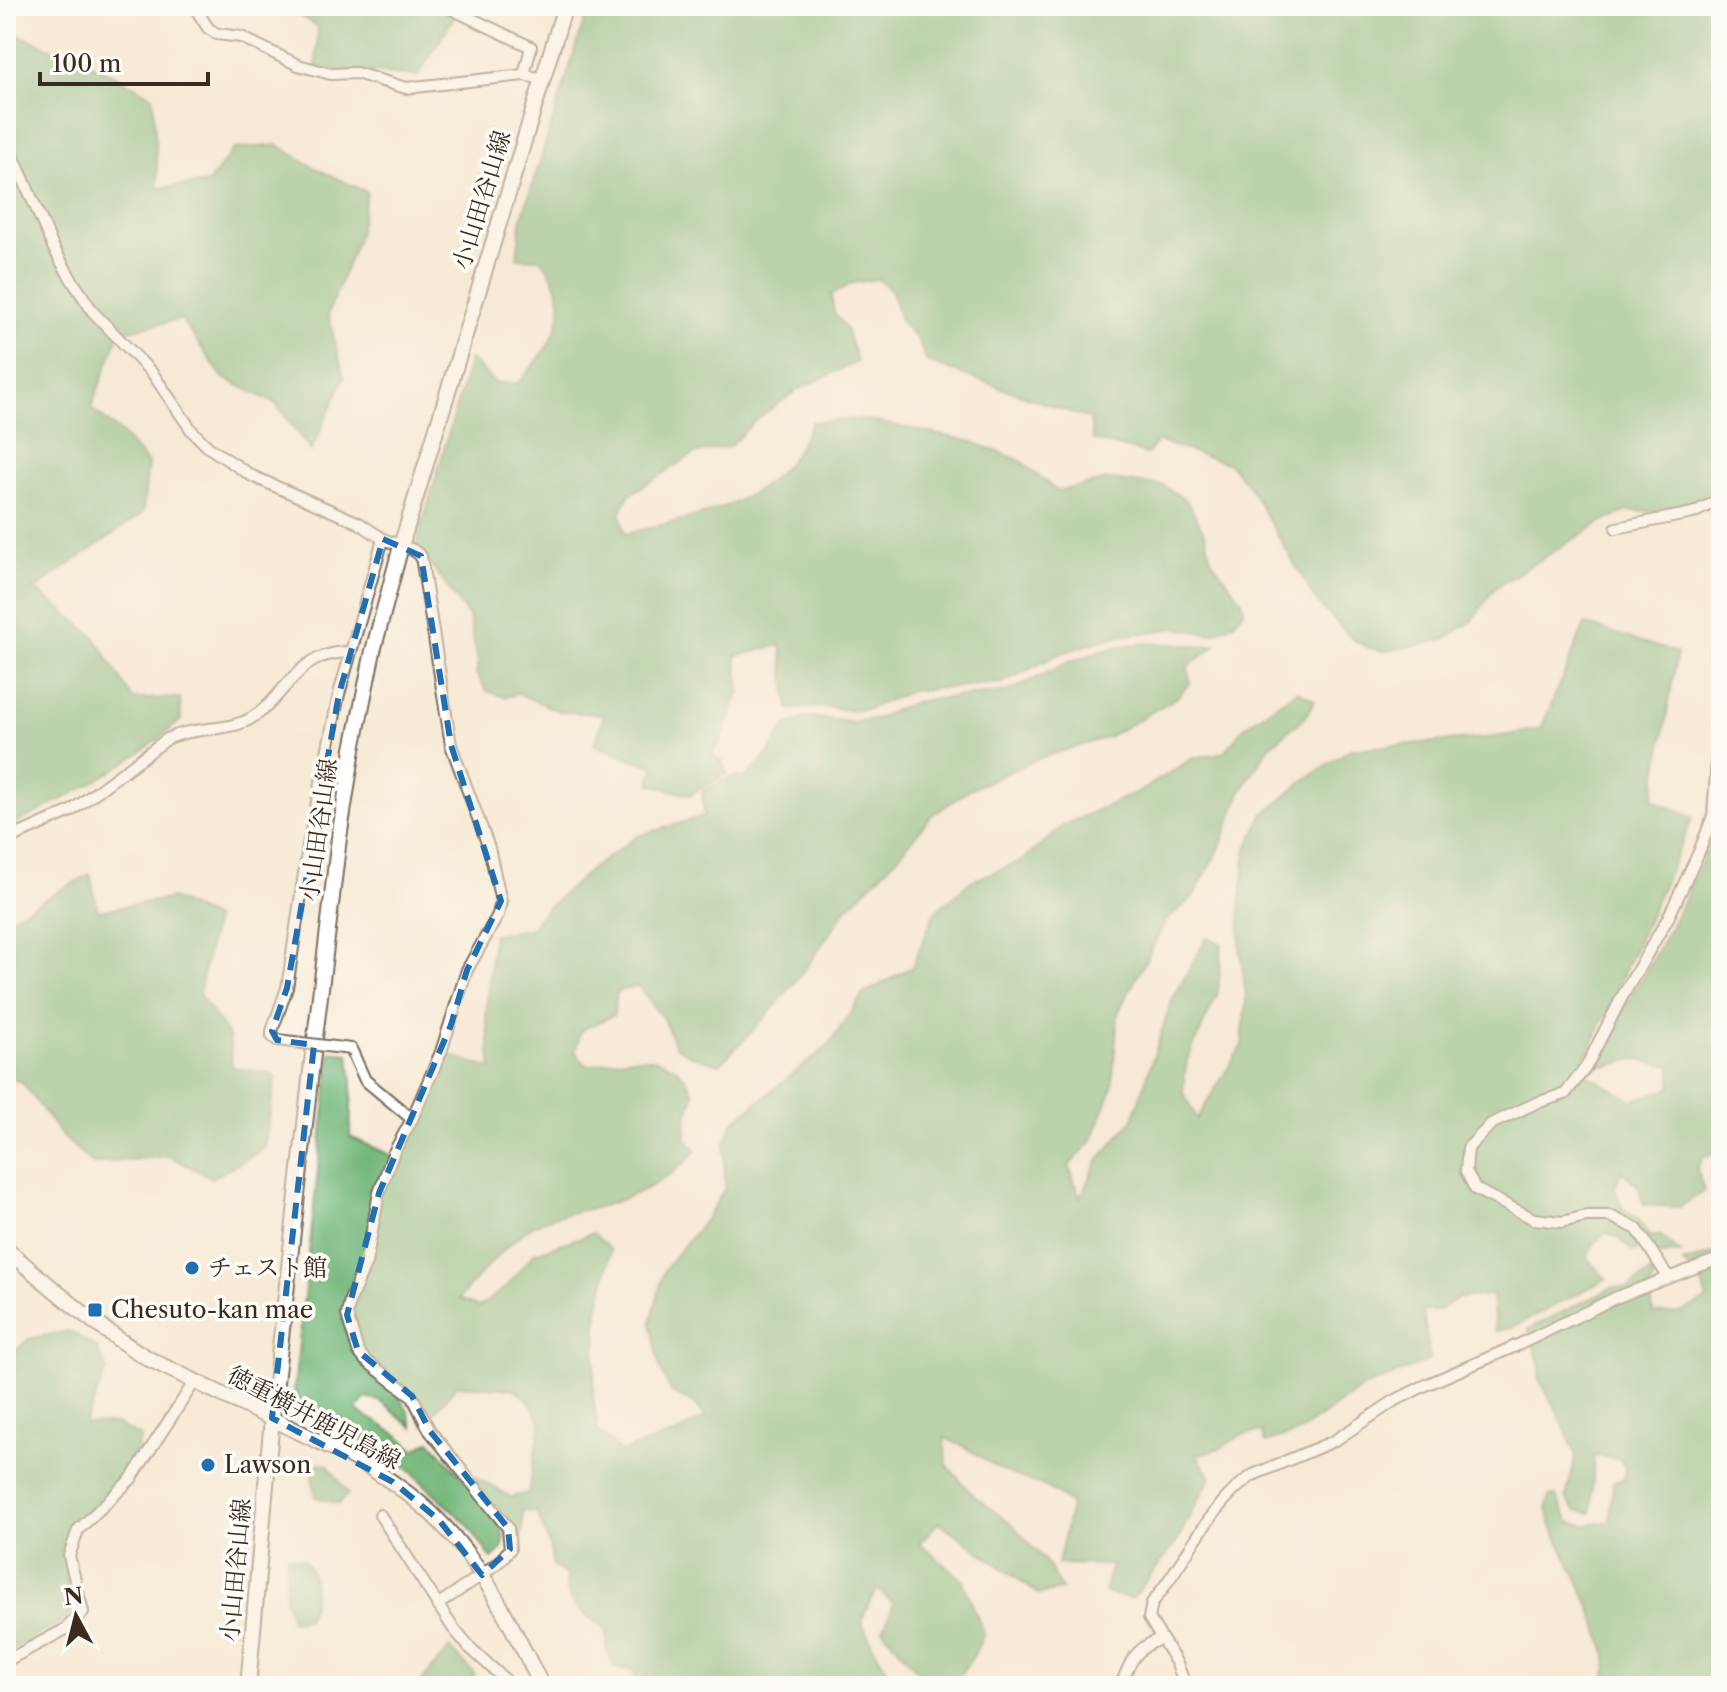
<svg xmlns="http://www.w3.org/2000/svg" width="1727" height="1692" viewBox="0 0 1727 1692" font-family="'Libre Caslon Text','Noto Serif JP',serif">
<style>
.forest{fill:#73b77a;stroke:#57704c;stroke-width:2}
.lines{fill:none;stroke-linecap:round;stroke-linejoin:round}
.minor-casing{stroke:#7d6d5e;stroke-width:14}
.secondary-casing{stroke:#7d6d5e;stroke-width:18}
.minor{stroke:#fff;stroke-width:10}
.secondary{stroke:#fff;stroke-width:14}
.minor-bridge-casing{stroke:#7d6d5e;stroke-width:14;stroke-linecap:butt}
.minor-bridge{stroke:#fff;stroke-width:10}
.marked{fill:none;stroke:#1f6fb2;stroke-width:6;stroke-dasharray:16 10;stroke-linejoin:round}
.poi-dot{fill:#1f6fb2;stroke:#fdfcf7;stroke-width:3}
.labels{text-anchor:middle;stroke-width:7;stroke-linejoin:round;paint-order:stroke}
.street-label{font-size:24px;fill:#3b2a1e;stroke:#fdfcf7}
.poi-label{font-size:24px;fill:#3b2a1e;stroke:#fdfcf7;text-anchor:start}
</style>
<rect width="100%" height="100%" fill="#fdfcf7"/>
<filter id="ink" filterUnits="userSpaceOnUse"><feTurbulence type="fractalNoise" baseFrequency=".0125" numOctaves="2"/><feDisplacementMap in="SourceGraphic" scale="16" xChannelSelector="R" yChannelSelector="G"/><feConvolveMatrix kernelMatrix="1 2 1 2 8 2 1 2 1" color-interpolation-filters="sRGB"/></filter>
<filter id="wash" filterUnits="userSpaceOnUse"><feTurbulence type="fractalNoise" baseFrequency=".006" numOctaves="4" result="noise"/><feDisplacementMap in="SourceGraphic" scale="32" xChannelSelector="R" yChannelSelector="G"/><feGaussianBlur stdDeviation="1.8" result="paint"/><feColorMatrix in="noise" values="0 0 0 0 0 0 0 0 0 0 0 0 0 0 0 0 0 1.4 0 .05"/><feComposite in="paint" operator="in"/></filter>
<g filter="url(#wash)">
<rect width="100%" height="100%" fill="#f7ead6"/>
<g class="forest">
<path d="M 287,6 L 461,6 L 418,76 L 316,68 L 318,26 L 287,10 Z"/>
<path d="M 589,6 L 1721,6 L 1721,490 L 1698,504 L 1661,512 L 1627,511 L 1600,523 L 1496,587 L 1472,621 L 1443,640 L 1386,651 L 1369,648 L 1352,639 L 1317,602 L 1248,485 L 1230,464 L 1157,441 L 1148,454 L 1093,440 L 1090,419 L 927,362 L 918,340 L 900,320 L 892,291 L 878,279 L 853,283 L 831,295 L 834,312 L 847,331 L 857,362 L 797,390 L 755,421 L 730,446 L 694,454 L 629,495 L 620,512 L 625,534 C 685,518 756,510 794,455 C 801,445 806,433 812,422 L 862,419 L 970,441 L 1019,460 L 1057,491 L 1108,480 L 1162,485 L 1187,501 L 1206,536 L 1211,559 L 1242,601 L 1244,611 L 1233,624 L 1212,634 L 1176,628 L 1108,638 L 1059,654 L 1002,683 L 912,691 L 868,709 L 851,711 L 827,707 L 789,709 L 781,645 L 736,656 L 740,692 L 720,743 L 711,755 L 722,761 L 727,774 L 689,795 L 650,784 L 654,767 L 594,745 L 604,714 L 561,712 L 519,694 L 504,697 L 487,691 L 476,674 L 478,662 L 469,617 L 435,570 L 415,549 L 470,359 L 495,383 L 518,383 C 554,343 580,308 541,259 L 517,258 L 521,221 Z"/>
<path d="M 6,30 L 98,67 L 153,96 L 158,188 L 208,183 L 234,149 L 278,145 L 315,168 L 367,192 L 358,237 L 328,314 L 344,378 L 311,451 L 275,403 L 223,378 L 181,319 L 120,332 L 91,408 L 121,433 L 148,463 L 143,513 L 35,589 L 94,636 L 133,699 L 180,698 L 181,720 C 130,766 67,798 6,828 Z"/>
<path d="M 1585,624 L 1677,653 L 1653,799 L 1693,818 L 1580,1071 L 1632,1100 L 1671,1088 L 1671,1066 L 1633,1059 L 1607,1066 L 1593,1062 C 1636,986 1685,911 1715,828 C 1723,805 1713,779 1721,755 L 1721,1158 L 1717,1152 L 1703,1157 L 1697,1169 L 1704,1191 L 1680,1207 L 1644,1205 L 1638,1186 L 1621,1171 L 1615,1188 L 1623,1209 L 1640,1221 L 1651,1237 L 1660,1235 L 1681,1253 L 1652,1256 L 1644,1248 L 1632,1251 L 1619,1238 L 1605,1233 L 1593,1245 L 1587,1258 L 1606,1279 L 1511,1328 L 1495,1331 L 1492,1295 L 1458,1298 L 1437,1311 L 1423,1311 L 1430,1360 L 1364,1387 L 1297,1433 L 1265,1443 L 1262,1432 L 1241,1435 L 1223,1447 L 1197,1455 L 1211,1478 L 1192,1511 L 1177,1542 L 1132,1599 L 1104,1593 L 1112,1565 L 1058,1564 L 1071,1505 C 1044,1479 1026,1484 998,1468 C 979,1458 965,1444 944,1438 L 947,1465 L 972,1494 L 1015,1527 L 1046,1562 L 1062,1590 L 1038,1594 L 939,1522 L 919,1543 L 962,1579 L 984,1633 L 974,1655 L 952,1686 L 930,1686 L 883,1630 L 894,1604 L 877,1589 L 861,1621 L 875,1650 L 897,1686 L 638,1686 L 633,1670 L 614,1668 L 607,1649 L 607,1630 C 585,1614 565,1607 566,1575 L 553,1566 L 549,1544 L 537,1513 L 522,1510 L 523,1530 L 518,1542 L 492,1502 L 465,1472 L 511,1497 L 528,1493 L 541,1423 L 528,1399 L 514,1389 L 457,1385 L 424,1425 L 401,1385 L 394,1389 L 408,1411 L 413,1427 L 380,1401 L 365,1398 L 356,1410 L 398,1435 L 414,1450 L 430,1441 C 445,1459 503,1518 504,1538 C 505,1548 498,1553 492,1559 L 467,1524 L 406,1467 L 304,1410 L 297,1400 L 294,1389 L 331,1052 L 349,1054 L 352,1082 L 350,1137 L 397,1158 L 421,1114 L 445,1054 L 492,1069 L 486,1015 L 493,934 L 530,929 L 546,909 L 594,867 L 638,836 L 704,816 L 702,791 L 734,776 L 745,778 L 767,755 L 786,726 L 808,717 L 854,722 L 878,718 L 904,706 L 925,700 L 1010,691 L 1069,662 L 1116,647 L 1143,643 L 1216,646 L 1188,666 L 1190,683 L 1176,698 L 1108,737 L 1037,759 L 971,789 L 931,816 L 897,858 L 846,909 L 804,971 L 763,1020 L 720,1064 L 692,1056 L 675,1046 L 664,1020 L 638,986 L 616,992 L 614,1015 L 581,1030 L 575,1052 L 587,1066 C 618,1060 653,1049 680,1072 C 686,1076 690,1087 694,1093 L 687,1118 L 686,1139 L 697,1150 C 675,1176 642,1193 609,1204 C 583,1212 551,1213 528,1229 C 508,1243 474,1280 459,1299 L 479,1307 L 506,1287 L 534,1253 L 593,1233 L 611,1250 L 598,1312 L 593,1395 L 598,1430 L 621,1452 L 677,1433 L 706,1417 L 695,1404 L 672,1393 L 660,1368 L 651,1323 L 664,1270 L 707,1217 L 725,1188 L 724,1145 L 733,1122 L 828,1046 L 863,994 L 912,967 L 934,913 L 971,881 L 1022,861 L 1064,825 L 1144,789 L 1193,758 L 1225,752 L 1243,728 L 1297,691 L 1315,700 L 1305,717 L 1269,747 L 1242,790 L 1220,847 L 1193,897 L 1166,921 L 1118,1013 L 1112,1089 L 1091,1142 L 1069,1166 L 1080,1197 L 1099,1159 L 1133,1119 L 1172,1000 L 1207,937 L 1222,944 L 1218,993 L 1187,1060 L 1183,1092 L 1197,1119 L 1242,1045 L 1246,998 L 1240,948 L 1240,907 L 1246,850 L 1263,815 L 1307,778 L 1351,749 L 1495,737 L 1541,729 Z"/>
<path d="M 90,874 L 98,911 L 172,898 L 215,919 L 199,994 L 229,1036 L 232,1067 L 276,1075 L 264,1149 L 212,1178 L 169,1156 L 93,1164 L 61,1135 L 22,1082 L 6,1077 L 6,920 Z"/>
<path d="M 1721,1251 L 1721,1686 L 1600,1686 C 1605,1679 1608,1672 1607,1662 C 1603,1624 1566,1558 1550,1521 L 1547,1508 L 1549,1496 L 1556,1496 L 1569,1522 L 1587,1525 L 1610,1521 L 1613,1482 L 1624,1479 L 1625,1467 L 1619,1459 L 1594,1456 L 1591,1513 L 1575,1510 L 1566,1498 L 1576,1455 L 1558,1413 L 1539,1380 L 1540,1366 L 1528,1329 L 1613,1287 L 1628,1288 L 1655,1269 L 1651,1290 L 1653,1314 L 1680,1313 L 1707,1300 L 1701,1281 L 1683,1263 Z"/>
<path d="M 69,1331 L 96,1347 L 107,1370 L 84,1424 L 117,1424 L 141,1437 L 129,1470 L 67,1531 L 61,1552 L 71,1597 L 70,1617 L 6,1653 L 6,1361 L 28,1339 Z"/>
<path d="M 318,1463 L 328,1465 L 348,1494 L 339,1504 L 316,1497 L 312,1477 Z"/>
<path d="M 287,1556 L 305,1560 C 317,1576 316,1602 306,1619 L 291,1621 L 285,1598 Z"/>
<path d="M 450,1648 L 475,1674 L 465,1686 L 417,1686 Z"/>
</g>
</g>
<g filter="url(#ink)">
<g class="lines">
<defs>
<g id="minor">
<path d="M 194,6 L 208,28 L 217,34 L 241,37 L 298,65 L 331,74 L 356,73 L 406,88 L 524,75 L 542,79"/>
<path d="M 445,6 L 531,47 L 524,75"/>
<path d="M 6,139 L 53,247 L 70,277 L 93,312 L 153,374 L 192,431 L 208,447 L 252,476 L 359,523 L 383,539 L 413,550 L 421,556 L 451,745 L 489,848 L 501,901 L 498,915 L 467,970 L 441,1052 L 412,1119 L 393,1154 L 379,1193 L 366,1263 L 350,1300 L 347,1315 L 358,1351 L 365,1360 L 412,1396 L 430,1431 L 508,1528 L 510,1549 L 501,1560 L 482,1575 L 437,1605"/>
<path d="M 1616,528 L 1693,513 L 1721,499"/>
<path d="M 6,840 L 71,811 L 167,739 C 194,726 226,732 250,719 C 287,698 294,652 350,652"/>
<path d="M 277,1040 L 272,1036 L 272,1031 L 287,988 L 308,846 L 339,694 L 383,539"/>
<path d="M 351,1049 L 365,1080 L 412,1119"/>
<path d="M 1668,1277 L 1637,1229 L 1610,1216 L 1586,1216 L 1562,1222 L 1534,1219 L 1475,1189 L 1466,1171 L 1468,1148 L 1491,1124 L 1536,1103 L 1565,1094 L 1586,1067 L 1622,997 L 1668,918 L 1699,852 L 1713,816 L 1717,758 L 1721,738"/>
<path d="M 380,1515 L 453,1628 L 469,1647 L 512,1686"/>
<path d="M 6,1661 L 64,1630 L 83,1612 L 69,1556 L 78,1530 L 131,1479 L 195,1381"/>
<path d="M 1121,1686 C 1129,1663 1135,1648 1160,1639"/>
<path d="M 1186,1686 L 1176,1662 L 1149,1618 L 1152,1603 C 1185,1563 1210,1503 1253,1475 L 1334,1441 L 1394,1401 L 1428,1384 L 1518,1345 L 1615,1298 L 1721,1258"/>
</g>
<g id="secondary">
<path d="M 6,1249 C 52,1288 97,1328 149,1359 L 361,1462 C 389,1479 417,1498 440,1522 C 485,1567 513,1630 542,1686"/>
<path d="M 248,1686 L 272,1418 L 311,1071 L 339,838 L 353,749 L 373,651 L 401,546 L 565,6"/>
</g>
</defs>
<use href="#minor" class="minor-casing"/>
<use href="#secondary" class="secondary-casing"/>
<use href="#minor" class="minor"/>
<use href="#secondary" class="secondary"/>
<defs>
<path id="minor-bridge" d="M 277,1040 L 351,1049"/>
</defs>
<use href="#minor-bridge" class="minor-bridge-casing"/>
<use href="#minor-bridge" class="minor-bridge"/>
</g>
</g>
<path d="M0 0H1727V1692H0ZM 383,539 L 421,556 L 451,745 L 501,901 L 467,970 L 451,1025 L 379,1193 L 347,1315 L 358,1351 L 412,1396 L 430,1431 L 508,1528 L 510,1549 L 482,1575 L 439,1520 L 393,1482 L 272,1418 L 314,1045 L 277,1040 L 272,1031 L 287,988 L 339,694 Z" fill="#f7ead6" fill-opacity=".55" fill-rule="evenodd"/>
<path class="marked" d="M 383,539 L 421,556 L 451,745 L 501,901 L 467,970 L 451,1025 L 379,1193 L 347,1315 L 358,1351 L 412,1396 L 430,1431 L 508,1528 L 510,1549 L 482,1575 L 439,1520 L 393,1482 L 272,1418 L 314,1045 L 277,1040 L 272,1031 L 287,988 L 339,694 Z"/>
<g class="poi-dot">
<circle cx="192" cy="1268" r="8"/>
<rect x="87" y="1302" width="16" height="16" rx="4"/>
<circle cx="208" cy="1465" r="8"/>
</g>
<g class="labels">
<g class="street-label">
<text transform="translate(482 200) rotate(-73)" y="8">小山田谷山線</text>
<text transform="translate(319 830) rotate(-82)" y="8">小山田谷山線</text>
<text transform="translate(314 1418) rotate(28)" y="8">徳重横井鹿児島線</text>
<text transform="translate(236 1570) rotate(-85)" y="8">小山田谷山線</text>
</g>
<g class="poi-label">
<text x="208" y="1276">チェスト館</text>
<text x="111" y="1318">Chesuto-kan mae</text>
<text x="224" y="1473">Lawson</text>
</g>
</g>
<rect width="1727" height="1692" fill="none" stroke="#fdfcf7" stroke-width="32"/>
<g transform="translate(76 1616) rotate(353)" stroke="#fdfcf7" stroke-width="6" paint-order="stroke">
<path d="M0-6L14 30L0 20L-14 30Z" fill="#3b2a1e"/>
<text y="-12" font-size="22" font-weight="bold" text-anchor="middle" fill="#3b2a1e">N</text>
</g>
<path d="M40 72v12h168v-12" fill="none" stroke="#3b2a1e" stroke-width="4"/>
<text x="52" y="72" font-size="24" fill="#3b2a1e" stroke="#fdfcf7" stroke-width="6" paint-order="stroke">100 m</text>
</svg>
